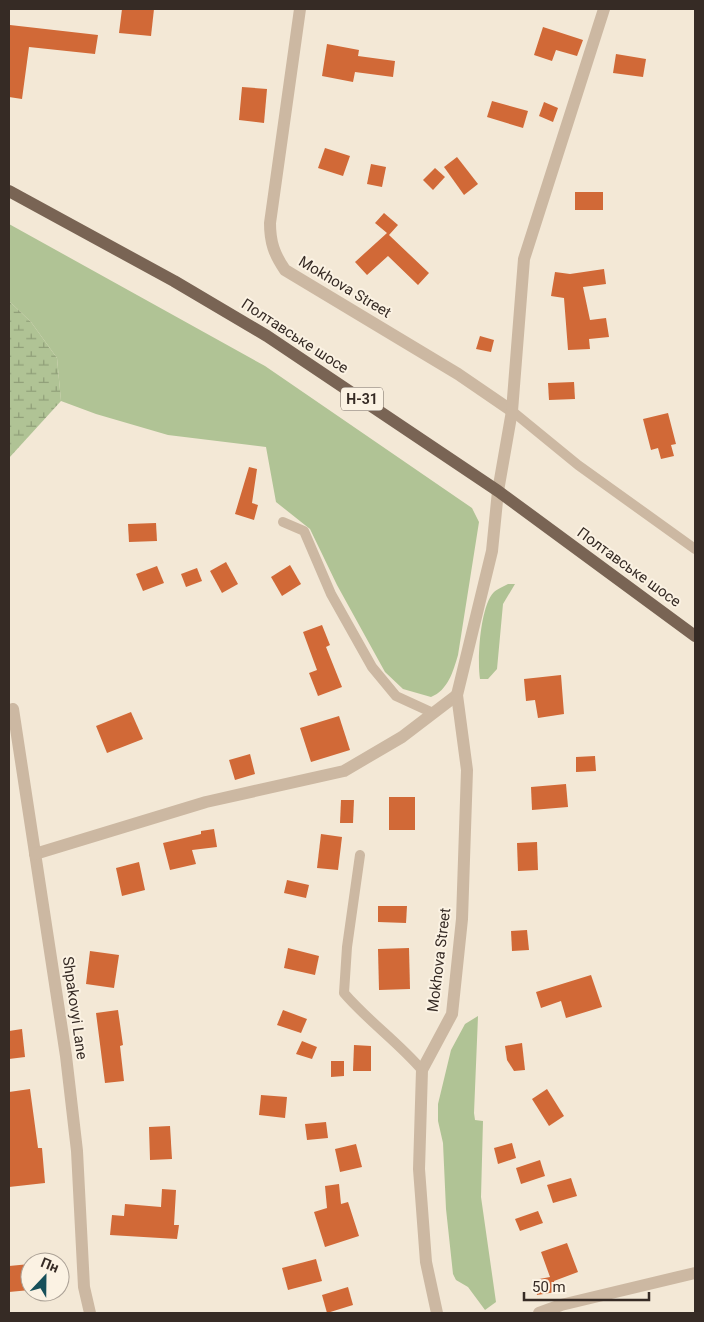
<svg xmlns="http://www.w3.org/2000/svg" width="704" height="1322" viewBox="0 0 704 1322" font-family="Roboto,sans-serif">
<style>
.green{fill:#b0c395}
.wetland{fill:url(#wetland-marsh)}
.building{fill:#d16937}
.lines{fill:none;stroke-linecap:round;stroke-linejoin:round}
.service{stroke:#ccb8a2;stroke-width:10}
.minor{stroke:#ccb8a2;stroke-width:12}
.primary{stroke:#796454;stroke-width:12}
.labels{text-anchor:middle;stroke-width:4;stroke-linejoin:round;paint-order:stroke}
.shield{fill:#fbf2e3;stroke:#71675e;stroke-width:1}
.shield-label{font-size:14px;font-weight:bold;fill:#362b25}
.street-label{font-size:15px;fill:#362b25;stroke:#fbf2e3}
</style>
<defs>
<pattern id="wetland-marsh" width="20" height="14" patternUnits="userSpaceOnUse" patternTransform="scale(1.25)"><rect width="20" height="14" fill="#b0c395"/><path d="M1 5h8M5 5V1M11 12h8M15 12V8" fill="none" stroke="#909f79"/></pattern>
</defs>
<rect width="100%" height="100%" fill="#f3e8d6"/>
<g class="green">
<path d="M 9,224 L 265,366 L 472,508 L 479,522 L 458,655 C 453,672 448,690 431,697 L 403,689 L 385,672 L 337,585 L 310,529 L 276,502 L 266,447 L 168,435 L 96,414 L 61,401 L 57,358 L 31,322 L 9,301 Z"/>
<path d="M 508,584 L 515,584 L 503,604 L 497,669 L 488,679 L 480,679 C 477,660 480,606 494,592 C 497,589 503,587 508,584 Z"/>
<path d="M 478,1016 L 474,1113 L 475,1120 L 483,1121 L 481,1197 L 496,1302 L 485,1310 L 468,1287 L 456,1280 L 453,1274 L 446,1209 L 443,1143 L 438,1121 L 438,1104 L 451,1050 L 465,1024 Z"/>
</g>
<path class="wetland" d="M 9,301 L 31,322 L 57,358 L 61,401 L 9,458 Z"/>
<g class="building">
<path d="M 122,9 L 154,9 L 151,36 L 119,33 Z"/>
<path d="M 10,25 L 98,35 L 95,54 L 29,47 L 22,99 L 9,97 Z"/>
<path d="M 543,27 L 583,40 L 577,56 L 556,50 L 552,61 L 534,55 Z"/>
<path d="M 327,44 L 359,50 L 358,56 L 395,61 L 393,77 L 355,72 L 353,82 L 322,76 Z"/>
<path d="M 616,54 L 646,59 L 643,77 L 613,73 Z"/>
<path d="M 242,87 L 267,89 L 264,123 L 239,120 Z"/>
<path d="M 492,101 L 528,111 L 523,128 L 487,117 Z"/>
<path d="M 544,102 L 558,108 L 553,122 L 539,116 Z"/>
<path d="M 325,148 L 350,156 L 343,176 L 318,168 Z"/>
<path d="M 457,157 L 478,184 L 464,195 L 444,167 Z"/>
<path d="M 371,164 L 386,167 L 382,187 L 367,184 Z"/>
<path d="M 435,168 L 445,177 L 433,190 L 423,180 Z"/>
<rect x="575" y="192" width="28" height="18"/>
<path d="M 384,213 L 398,225 L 389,235 L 429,273 L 418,285 L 388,256 L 367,275 L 355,262 L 387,233 L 375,223 Z"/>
<path d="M 604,269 L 606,284 L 583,287 L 590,320 L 606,318 L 609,337 L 589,339 L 590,349 L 568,350 L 564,298 L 551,296 L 555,272 L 570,274 Z"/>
<path d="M 480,336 L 494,340 L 491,352 L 476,349 Z"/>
<path d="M 574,382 L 575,399 L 549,400 L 548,383 Z"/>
<path d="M 668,413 L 676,444 L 671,445 L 674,456 L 661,459 L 658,448 L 651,450 L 643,419 Z"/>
<path d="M 249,467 L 257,469 L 252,503 L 258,505 L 254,520 L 235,514 Z"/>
<path d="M 156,523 L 157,541 L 129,542 L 128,524 Z"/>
<path d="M 226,562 L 238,584 L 222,593 L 210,571 Z"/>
<path d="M 290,565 L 301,584 L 282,596 L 271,577 Z"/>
<path d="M 157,566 L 164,583 L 143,591 L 136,574 Z"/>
<path d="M 197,568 L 202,581 L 186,587 L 181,574 Z"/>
<path d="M 322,625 L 330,645 L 326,647 L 342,687 L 318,696 L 309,673 L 317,670 L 303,632 Z"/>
<path d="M 561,675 L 564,714 L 538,718 L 535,700 L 526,701 L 524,679 Z"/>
<path d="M 131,712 L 143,739 L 107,753 L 96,726 Z"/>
<path d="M 339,716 L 350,750 L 311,762 L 300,728 Z"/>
<path d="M 250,754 L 255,774 L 235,780 L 229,760 Z"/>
<path d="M 595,756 L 596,771 L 576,772 L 576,757 Z"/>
<path d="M 566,784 L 568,807 L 532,810 L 531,787 Z"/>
<rect x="389" y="797" width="26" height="33"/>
<path d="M 341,800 L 354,800 L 353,823 L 340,823 Z"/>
<path d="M 214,829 L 217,847 L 192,850 L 196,864 L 170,870 L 163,843 L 201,834 L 201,831 Z"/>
<path d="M 321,834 L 342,837 L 338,870 L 317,868 Z"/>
<path d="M 537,842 L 538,870 L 518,871 L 517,843 Z"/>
<path d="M 139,862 L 145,890 L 122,896 L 116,868 Z"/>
<path d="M 287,880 L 309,885 L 306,898 L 284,893 Z"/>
<path d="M 378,906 L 407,906 L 406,923 L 378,922 Z"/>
<path d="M 527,930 L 529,950 L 512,951 L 511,931 Z"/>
<path d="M 288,948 L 319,956 L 315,975 L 284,968 Z"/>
<path d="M 409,948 L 410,989 L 379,990 L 378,949 Z"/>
<path d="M 90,951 L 119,955 L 114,988 L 86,984 Z"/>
<path d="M 591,975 L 602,1007 L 566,1018 L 561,1001 L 541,1008 L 536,992 Z"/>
<path d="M 118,1010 L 123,1045 L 120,1046 L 124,1081 L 105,1083 L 96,1013 Z"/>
<path d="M 283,1010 L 307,1019 L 301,1033 L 277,1025 Z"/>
<path d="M 22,1029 L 25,1057 L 9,1059 L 9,1031 Z"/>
<path d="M 302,1041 L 317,1047 L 312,1059 L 296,1054 Z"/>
<path d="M 522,1043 L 525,1070 L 514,1071 L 507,1060 L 505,1046 Z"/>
<path d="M 354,1045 L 371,1046 L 371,1071 L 353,1071 Z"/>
<path d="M 331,1061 L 344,1061 L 344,1076 L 331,1077 Z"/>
<path d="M 30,1089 L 38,1148 L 42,1148 L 45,1183 L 9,1187 L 9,1092 Z"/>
<path d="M 547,1089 L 564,1116 L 549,1126 L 532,1099 Z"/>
<path d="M 261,1095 L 287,1097 L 285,1118 L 259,1115 Z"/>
<path d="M 326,1122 L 328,1138 L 307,1140 L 305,1124 Z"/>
<path d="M 170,1126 L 172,1159 L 150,1160 L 149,1127 Z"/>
<path d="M 512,1143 L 516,1158 L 498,1164 L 494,1148 Z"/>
<path d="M 356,1144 L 362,1167 L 340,1172 L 335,1149 Z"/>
<path d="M 540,1160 L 545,1176 L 521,1184 L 516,1168 Z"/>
<path d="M 571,1178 L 577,1196 L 553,1203 L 547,1185 Z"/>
<path d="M 339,1184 L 341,1204 L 348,1202 L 359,1236 L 325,1247 L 314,1212 L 327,1208 L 325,1186 Z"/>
<path d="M 162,1189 L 176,1190 L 174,1225 L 179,1225 L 177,1239 L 110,1235 L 112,1215 L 124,1216 L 125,1204 L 161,1207 Z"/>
<path d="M 538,1211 L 543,1223 L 520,1231 L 515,1219 Z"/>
<path d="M 567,1243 L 578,1272 L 554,1281 L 556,1292 L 537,1295 L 534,1280 L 550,1277 L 541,1252 Z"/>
<path d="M 316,1259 L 322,1281 L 288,1290 L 282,1268 Z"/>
<path d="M 30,1264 L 30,1290 L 9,1292 L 9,1266 Z"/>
<path d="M 348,1287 L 353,1305 L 327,1313 L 322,1295 Z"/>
</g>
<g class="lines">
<g class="service">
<path d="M 512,411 L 578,465 L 695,549"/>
<path d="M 283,522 L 304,531 L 331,594 L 372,667 L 396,696 L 433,713"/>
<path d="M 360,855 L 347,947 L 344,993 C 368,1021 398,1042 422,1070"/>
</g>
<g class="minor">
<path d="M 300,9 L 270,223 C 270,242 274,254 285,270 L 458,374 L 512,411"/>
<path d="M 13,709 L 66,1056 L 77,1151 L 84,1287 L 90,1313"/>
<path d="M 35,854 L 206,802 L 344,771 L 402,737 L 457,695"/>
<path d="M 437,1313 L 426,1262 L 419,1169 L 422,1070 L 452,1014 L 462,919 L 467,770 L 457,695 L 492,551 L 498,491 L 512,411 L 524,259 L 604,9"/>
<path d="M 539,1313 L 561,1305 L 695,1273"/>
</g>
<path class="primary" d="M 9,191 L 174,281 L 267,336 L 498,491 L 695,636"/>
</g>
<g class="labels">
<rect class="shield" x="341" y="387.5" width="42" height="23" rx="4"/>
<g class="shield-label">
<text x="362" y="404">Н-31</text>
</g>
<g class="street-label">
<text transform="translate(345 287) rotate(31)" y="5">Mokhova Street</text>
<text transform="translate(295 336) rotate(33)" y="5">Полтавське шосе</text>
<text transform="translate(629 567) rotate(36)" y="5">Полтавське шосе</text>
<text transform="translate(439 960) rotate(-83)" y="5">Mokhova Street</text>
<text transform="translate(75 1008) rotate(82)" y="5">Shpakovyi Lane</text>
</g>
</g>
<rect width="704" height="1322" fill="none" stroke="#362b25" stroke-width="20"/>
<g transform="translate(45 1277) rotate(22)"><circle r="24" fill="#fbf2e3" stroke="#aca297"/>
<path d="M0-4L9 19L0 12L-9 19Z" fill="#17505a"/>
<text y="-8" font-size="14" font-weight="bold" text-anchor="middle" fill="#362b25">Пн</text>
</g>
<path d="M524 1292v8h125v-8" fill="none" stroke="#362b25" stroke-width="2.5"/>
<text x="532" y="1292" font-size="15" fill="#362b25" stroke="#fbf2e3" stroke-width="4" paint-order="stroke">50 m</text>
</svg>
